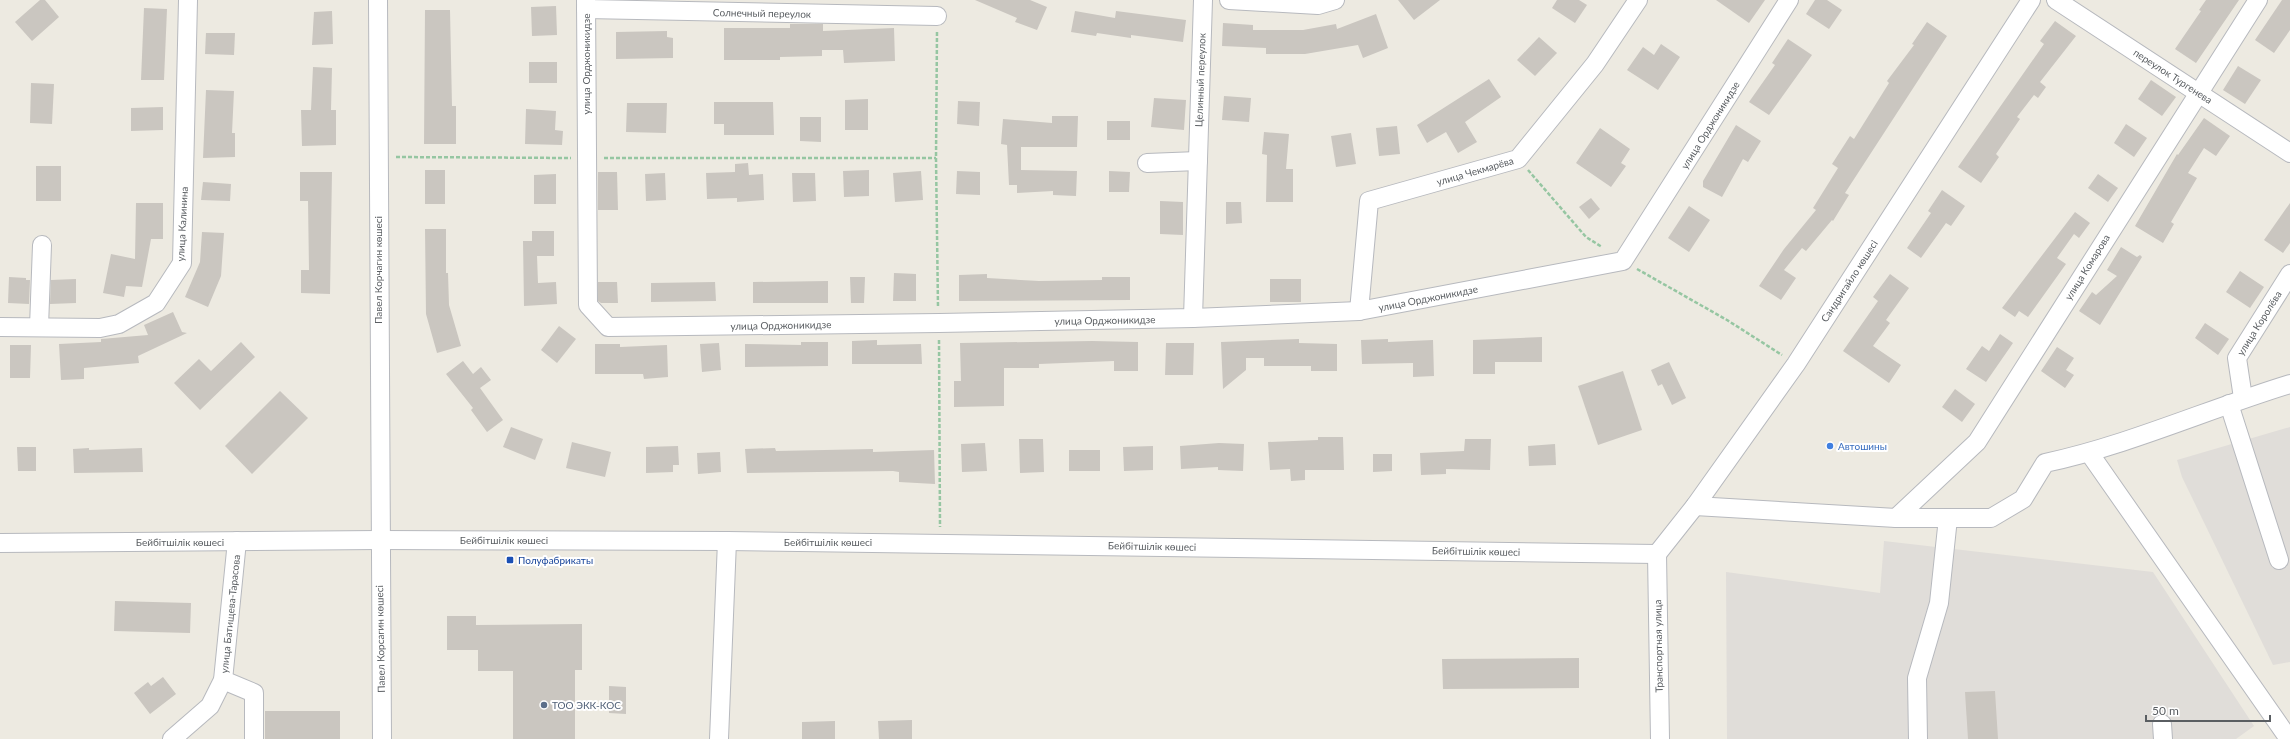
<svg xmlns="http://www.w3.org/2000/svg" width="2290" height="739" viewBox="0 0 2290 739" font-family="Lato,sans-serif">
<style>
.industrial{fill:#e0ddd9}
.building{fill:#cac6c0}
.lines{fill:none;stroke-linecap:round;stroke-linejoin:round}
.minor-casing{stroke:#b7b9be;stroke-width:20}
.path{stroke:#96c6a2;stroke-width:2.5;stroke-dasharray:4 2;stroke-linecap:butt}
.minor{stroke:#fff;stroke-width:18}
.shop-dot{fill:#3f7fe0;stroke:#fff;stroke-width:1.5}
.transit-dot{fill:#1a4fb4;stroke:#fff;stroke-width:1.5}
.service-dot{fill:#5c6f8a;stroke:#fff;stroke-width:1.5}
.labels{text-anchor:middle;stroke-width:4;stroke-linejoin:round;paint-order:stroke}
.street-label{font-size:10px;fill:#5a5e62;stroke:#fff}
.shop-label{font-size:10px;fill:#366cbe;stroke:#fff;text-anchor:start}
.transit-label{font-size:10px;fill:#164399;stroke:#fff;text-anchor:start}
.service-label{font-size:10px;fill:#4e5e75;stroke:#fff;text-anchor:start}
</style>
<rect width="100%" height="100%" fill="#edeae1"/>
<g class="industrial">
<path d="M 2290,427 L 2290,662 L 2273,665 L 2182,477 L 2177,460 Z"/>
<path d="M 1884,541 L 2153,572 L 2254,726 L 2236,739 L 1727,739 L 1726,572 L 1880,593 Z"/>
</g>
<g class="building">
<path d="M 40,0 L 45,0 L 59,17 L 32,41 L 15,22 Z"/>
<path d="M 975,0 L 1030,0 L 1047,7 L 1037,30 L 1015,22 L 1017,18 Z"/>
<path d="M 1398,0 L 1440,0 L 1414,20 Z"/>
<path d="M 1557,0 L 1579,0 L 1587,5 L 1575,23 L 1552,8 Z"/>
<path d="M 1716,0 L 1765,0 L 1749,23 Z"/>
<path d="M 1815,0 L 1827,0 L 1842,10 L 1829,29 L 1806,14 Z"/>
<path d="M 2206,0 L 2239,0 L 2196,63 L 2175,49 L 2201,11 L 2199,10 Z"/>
<path d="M 2282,0 L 2290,0 L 2290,30 L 2274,53 L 2255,40 Z"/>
<path d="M 556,6 L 557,35 L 532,36 L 531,7 Z"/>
<path d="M 144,8 L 167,9 L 164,80 L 141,80 Z"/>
<path d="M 425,10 L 450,10 L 452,106 L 456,106 L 456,144 L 424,144 Z"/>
<path d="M 332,11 L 333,44 L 312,45 L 314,12 Z"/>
<path d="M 1075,11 L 1115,18 L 1116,11 L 1186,20 L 1183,42 L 1131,35 L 1131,38 L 1097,33 L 1096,36 L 1071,32 Z"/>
<path d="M 1376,14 L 1388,48 L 1363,58 L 1358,45 L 1305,54 L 1266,54 L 1266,48 L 1222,46 L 1223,23 L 1253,25 L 1253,30 L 1303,30 L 1336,24 L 1337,29 Z"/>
<path d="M 2055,21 L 2076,36 L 2040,82 L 2046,87 L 2038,98 L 2034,95 L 2017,117 L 2020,119 L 1996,154 L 1999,157 L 1981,183 L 1958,167 L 2044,44 L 2040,41 Z"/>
<path d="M 1927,22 L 1947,36 L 1845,193 L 1849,195 L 1833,221 L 1832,220 L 1806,251 L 1802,248 L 1784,270 L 1796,278 L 1781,300 L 1759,286 L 1784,249 L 1816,210 L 1813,208 L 1838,168 L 1832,164 L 1850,136 L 1854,139 L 1889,83 L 1887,81 L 1914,45 L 1912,44 Z"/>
<path d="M 790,24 L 823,24 L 823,31 L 894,28 L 895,61 L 844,63 L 843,50 L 822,50 L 822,56 L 780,57 L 780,60 L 724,60 L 724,28 L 790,28 Z"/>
<path d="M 667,31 L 667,37 L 673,38 L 673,58 L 616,59 L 616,32 Z"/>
<path d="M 206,33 L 235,33 L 234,55 L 205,54 Z"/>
<path d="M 1539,37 L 1557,53 L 1535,76 L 1517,60 Z"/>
<path d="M 1788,39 L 1812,55 L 1769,115 L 1749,102 L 1775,65 L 1772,63 Z"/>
<path d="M 1661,44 L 1680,57 L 1658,90 L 1627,70 L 1643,47 L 1654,55 Z"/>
<rect x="529" y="62" width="28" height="21"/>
<path d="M 2238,66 L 2261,80 L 2245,104 L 2223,90 Z"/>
<path d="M 313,67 L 332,68 L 331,110 L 336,110 L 336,145 L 302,146 L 301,110 L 311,110 Z"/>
<path d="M 1489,79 L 1501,97 L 1465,122 L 1477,142 L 1458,153 L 1446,132 L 1427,143 L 1417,125 Z"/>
<path d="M 2151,80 L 2176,97 L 2162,116 L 2138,99 Z"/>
<path d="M 31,83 L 54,84 L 52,124 L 30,123 Z"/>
<path d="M 206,90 L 234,91 L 232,133 L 235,133 L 235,157 L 203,158 Z"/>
<path d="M 1224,96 L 1251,98 L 1249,122 L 1222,120 Z"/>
<path d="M 1154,98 L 1186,100 L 1184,130 L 1151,127 Z"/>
<path d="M 868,99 L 868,130 L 845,130 L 845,100 Z"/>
<path d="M 958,101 L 980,102 L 979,126 L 957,124 Z"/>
<path d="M 714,102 L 773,102 L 774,135 L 724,135 L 724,124 L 714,124 Z"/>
<path d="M 627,103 L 667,103 L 666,133 L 626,132 Z"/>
<path d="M 163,107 L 163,130 L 131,131 L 131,108 Z"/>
<path d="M 526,109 L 556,111 L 555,130 L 563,131 L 562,145 L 525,144 Z"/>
<path d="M 1052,116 L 1078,116 L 1077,147 L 1021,147 L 1021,170 L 1077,171 L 1076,196 L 1053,195 L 1053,191 L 1017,193 L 1017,185 L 1009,185 L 1007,145 L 1001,144 L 1003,119 L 1052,123 Z"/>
<path d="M 800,117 L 821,117 L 821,142 L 800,141 Z"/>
<path d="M 2204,118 L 2230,136 L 2216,156 L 2204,148 L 2188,173 L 2197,178 L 2171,222 L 2174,224 L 2163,243 L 2135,226 L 2177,154 L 2178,155 Z"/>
<rect x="1107" y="121" width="23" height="19"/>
<path d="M 2126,124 L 2147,138 L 2134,157 L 2114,143 Z"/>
<path d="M 1736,125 L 1761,141 L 1748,162 L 1743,159 L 1722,197 L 1703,187 L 1703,181 Z"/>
<path d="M 1397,126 L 1400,154 L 1379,156 L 1376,128 Z"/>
<path d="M 1600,128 L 1630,149 L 1621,163 L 1626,166 L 1611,187 L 1576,163 Z"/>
<path d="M 1264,132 L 1289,134 L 1286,169 L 1293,169 L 1293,202 L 1266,202 L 1267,155 L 1262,154 Z"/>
<path d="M 1351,133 L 1356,164 L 1336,167 L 1331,136 Z"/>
<path d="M 748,163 L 749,175 L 763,174 L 764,200 L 737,202 L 737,198 L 707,199 L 706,173 L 735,172 L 735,164 Z"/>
<rect x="36" y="166" width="25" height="35"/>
<rect x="425" y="170" width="20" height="34"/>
<path d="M 869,170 L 869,196 L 844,197 L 843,171 Z"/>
<path d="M 921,171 L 923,200 L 895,202 L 893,173 Z"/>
<path d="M 957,171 L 980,172 L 980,195 L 956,194 Z"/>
<path d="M 1109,171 L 1130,172 L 1129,192 L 1109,192 Z"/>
<path d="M 300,172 L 332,172 L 330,294 L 301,293 L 301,270 L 309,270 L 308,201 L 300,201 Z"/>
<path d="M 598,172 L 617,172 L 618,210 L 598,210 Z"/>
<path d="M 665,173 L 666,200 L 646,201 L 645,174 Z"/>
<path d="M 792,173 L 815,173 L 816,201 L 793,202 Z"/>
<path d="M 556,174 L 556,204 L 534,204 L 534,175 Z"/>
<path d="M 2098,174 L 2118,188 L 2108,202 L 2088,188 Z"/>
<path d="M 203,182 L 231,184 L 230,201 L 201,200 Z"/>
<path d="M 1942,190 L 1965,206 L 1951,226 L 1946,223 L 1921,258 L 1907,248 L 1931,213 L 1928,211 Z"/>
<path d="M 1591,198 L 1600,209 L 1589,219 L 1579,207 Z"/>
<path d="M 1160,201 L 1183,202 L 1183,235 L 1160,234 Z"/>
<path d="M 1226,202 L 1241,202 L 1242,223 L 1226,224 Z"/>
<path d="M 136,203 L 163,203 L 163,239 L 151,239 L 142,287 L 126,286 L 124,297 L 103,293 L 111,254 L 135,259 Z"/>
<path d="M 2290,203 L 2290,243 L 2283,253 L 2264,240 Z"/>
<path d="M 1689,206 L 1710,220 L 1689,252 L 1668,238 Z"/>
<path d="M 2075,212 L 2090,223 L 2079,238 L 2074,234 L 2057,258 L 2066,264 L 2028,317 L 2019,311 L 2015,317 L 2002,308 Z"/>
<path d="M 425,229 L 446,229 L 446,273 L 448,273 L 449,305 L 461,346 L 437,353 L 426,314 Z"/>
<path d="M 532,231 L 554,231 L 554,256 L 537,256 L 538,283 L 556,282 L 557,304 L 524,306 L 523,241 L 532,241 Z"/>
<path d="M 202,232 L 224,233 L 221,276 L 208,307 L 185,297 L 200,262 Z"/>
<path d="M 2121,247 L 2137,257 L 2140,255 L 2142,257 L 2100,325 L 2079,311 L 2092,292 L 2096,295 L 2117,276 L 2107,270 Z"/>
<path d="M 2240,271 L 2264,287 L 2250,308 L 2226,292 Z"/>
<path d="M 894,273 L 916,274 L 916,301 L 893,301 Z"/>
<path d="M 987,274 L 987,278 L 1039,281 L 1102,280 L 1102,277 L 1130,277 L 1130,300 L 959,301 L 959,275 Z"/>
<path d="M 1890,274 L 1909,288 L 1886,320 L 1890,323 L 1873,346 L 1901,365 L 1889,383 L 1843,351 L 1878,301 L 1873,297 Z"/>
<path d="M 9,277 L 26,278 L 26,280 L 30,280 L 29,304 L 8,303 Z"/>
<path d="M 850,277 L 865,277 L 864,303 L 851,303 Z"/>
<path d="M 76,279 L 76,303 L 50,304 L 51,280 Z"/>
<rect x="1270" y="279" width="31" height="23"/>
<path d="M 828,281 L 828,303 L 753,303 L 753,282 Z"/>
<path d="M 598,282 L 617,282 L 618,303 L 601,303 L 598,301 Z"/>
<path d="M 715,282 L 716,301 L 651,302 L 651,283 Z"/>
<path d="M 173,312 L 182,332 L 187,333 L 138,356 L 139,363 L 84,368 L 84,379 L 61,380 L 59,344 L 101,342 L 101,339 L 148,335 L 144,325 Z"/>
<path d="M 2205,323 L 2229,339 L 2218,355 L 2195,338 Z"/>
<path d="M 559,326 L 576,339 L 557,363 L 541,350 Z"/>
<path d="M 2000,334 L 2013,343 L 1986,382 L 1966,369 L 1982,346 L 1989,351 Z"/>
<path d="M 1542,337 L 1542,362 L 1495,362 L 1495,374 L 1473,374 L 1473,340 Z"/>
<path d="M 1299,339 L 1299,343 L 1337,344 L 1337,371 L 1311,371 L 1311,366 L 1264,366 L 1264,358 L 1246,358 L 1246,370 L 1223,389 L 1221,342 Z"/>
<path d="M 1388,339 L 1388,342 L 1433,340 L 1434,376 L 1413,377 L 1413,363 L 1362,364 L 1361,340 Z"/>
<path d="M 877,340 L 877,345 L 921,344 L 922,364 L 852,364 L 852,341 Z"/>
<path d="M 1092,341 L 1138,342 L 1138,371 L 1114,371 L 1114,361 L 1039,364 L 1039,368 L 1004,368 L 1004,406 L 954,407 L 954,381 L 961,381 L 960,343 Z"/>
<path d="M 241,342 L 255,357 L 200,410 L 174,383 L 199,359 L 211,371 Z"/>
<path d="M 801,342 L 828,342 L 828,366 L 745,367 L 745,344 L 801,345 Z"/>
<path d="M 719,343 L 721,370 L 702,372 L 700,344 Z"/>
<path d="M 1166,343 L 1194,343 L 1193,375 L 1165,375 Z"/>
<path d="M 595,344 L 620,344 L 620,347 L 667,345 L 668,377 L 644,379 L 643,374 L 595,374 Z"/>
<path d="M 10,345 L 31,345 L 30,378 L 10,378 Z"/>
<path d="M 2057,347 L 2074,358 L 2066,370 L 2074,375 L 2065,388 L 2041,371 Z"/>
<path d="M 463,361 L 473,374 L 481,367 L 491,380 L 480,388 L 503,420 L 487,432 L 471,410 L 473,408 L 446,374 Z"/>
<path d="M 1669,362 L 1686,398 L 1672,405 L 1662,384 L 1658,386 L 1651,370 Z"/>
<path d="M 1623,371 L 1642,430 L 1598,445 L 1578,386 Z"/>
<path d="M 1955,389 L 1975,404 L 1962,422 L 1942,407 Z"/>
<path d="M 280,391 L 308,418 L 252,474 L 225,446 Z"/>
<path d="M 511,427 L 543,439 L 535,460 L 503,447 Z"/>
<path d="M 1318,437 L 1343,437 L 1344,470 L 1305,470 L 1305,480 L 1291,481 L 1290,469 L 1270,470 L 1268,442 L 1318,440 Z"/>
<path d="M 1019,439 L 1043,439 L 1044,472 L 1020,473 Z"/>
<path d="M 1465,439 L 1491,439 L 1490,470 L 1446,469 L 1446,474 L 1421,475 L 1420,453 L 1464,451 Z"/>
<path d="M 572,442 L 611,452 L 605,477 L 566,468 Z"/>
<path d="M 985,443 L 987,471 L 962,472 L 961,444 Z"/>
<path d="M 1219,443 L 1244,444 L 1243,471 L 1218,470 L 1218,467 L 1181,469 L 1180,446 Z"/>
<path d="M 1555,444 L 1556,465 L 1529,466 L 1528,446 Z"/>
<path d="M 678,446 L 679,465 L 673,465 L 673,472 L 646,473 L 646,447 Z"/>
<path d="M 1153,446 L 1153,470 L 1124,471 L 1123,447 Z"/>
<path d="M 17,447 L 36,447 L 36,471 L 18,471 Z"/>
<path d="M 89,448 L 89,450 L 142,448 L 143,472 L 74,473 L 73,449 Z"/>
<path d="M 775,448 L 776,451 L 873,449 L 873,452 L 934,450 L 935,484 L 899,482 L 899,472 L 893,471 L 747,473 L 745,449 Z"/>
<rect x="1069" y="450" width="31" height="21"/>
<path d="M 720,452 L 721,472 L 698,474 L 697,453 Z"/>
<path d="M 1373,454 L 1392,454 L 1392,471 L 1373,472 Z"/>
<path d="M 115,601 L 191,603 L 190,633 L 114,631 Z"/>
<path d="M 447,616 L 476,616 L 476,625 L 582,624 L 582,670 L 575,670 L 575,739 L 513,739 L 513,671 L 478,671 L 478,650 L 447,650 Z"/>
<path d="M 1579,658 L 1579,688 L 1443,689 L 1442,659 Z"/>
<path d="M 163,677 L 176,694 L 150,714 L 134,693 L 148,682 L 151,686 Z"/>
<path d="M 609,686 L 626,687 L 626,714 L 609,713 Z"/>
<path d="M 1995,691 L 1998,739 L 1968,739 L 1965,692 Z"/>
<rect x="265" y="711" width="75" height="28"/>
<path d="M 912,720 L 912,739 L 879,739 L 878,721 Z"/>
<path d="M 835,721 L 835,739 L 802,739 L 802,722 Z"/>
</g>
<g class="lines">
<defs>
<g id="minor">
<path d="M 378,0 L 382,739"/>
<path d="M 586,0 L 588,305 L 608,327 L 939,323 L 1193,318 L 1359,311 L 1623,261 L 1789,0"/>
<path d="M 1229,0 L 1318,5 L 1335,0"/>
<path d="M 2056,0 L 2290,153"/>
<path d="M 586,9 L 937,16"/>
<path d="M 1147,163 L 1198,161"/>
<path d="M 1359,311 L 1369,201 L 1518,159 L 1595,64 L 1638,0"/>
<path d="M 1193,318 L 1203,0"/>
<path d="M 0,327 L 100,328 L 119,324 L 156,303 L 182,263 L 188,0"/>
<path d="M 39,327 L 42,245"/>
<path d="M 2243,398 L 2237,358 L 2290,274"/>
<path d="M 2229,404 L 2279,560"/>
<path d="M 2090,454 L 2289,739"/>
<path d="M 1695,506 L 1896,518 L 1991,518 L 2023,499 L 2045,463 C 2129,445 2208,409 2290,384"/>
<path d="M 1896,518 L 1977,442 L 2258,0"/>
<path d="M 0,543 L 379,540 L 727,541 L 1657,554"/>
<path d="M 1657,554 L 1695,506 L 1796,364 L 2031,0"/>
<path d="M 1657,554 L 1660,739"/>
<path d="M 223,680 L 254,693 L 254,739"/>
<path d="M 2162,724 L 2163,739"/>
<path d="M 172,739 L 210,706 L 223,680 L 237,541"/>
<path d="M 719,739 L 727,541"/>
<path d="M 1918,739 L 1917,678 L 1939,603 L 1948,518"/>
</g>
</defs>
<use href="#minor" class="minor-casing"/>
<g class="path">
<path d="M 937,32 L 936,158 L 938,307"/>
<path d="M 396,157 L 571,158"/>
<path d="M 604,158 L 936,158"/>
<path d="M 1528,170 L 1586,237 L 1602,247"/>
<path d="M 1637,269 L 1727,320 L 1782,355"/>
<path d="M 939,340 L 940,527"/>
</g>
<use href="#minor" class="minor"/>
</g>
<circle class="shop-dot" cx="1830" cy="446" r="4"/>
<rect class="transit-dot" x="506" y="556" width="8" height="8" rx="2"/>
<circle class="service-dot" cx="544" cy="705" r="4"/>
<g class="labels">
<g class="street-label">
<text transform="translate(762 13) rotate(1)" y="4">Солнечный переулок</text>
<text transform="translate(586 64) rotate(-90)" y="4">улица Орджоникидзе</text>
<text transform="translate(2173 76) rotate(33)" y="4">переулок Тургенева</text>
<text transform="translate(1200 80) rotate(-88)" y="4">Целинный переулок</text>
<text transform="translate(1710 125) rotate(-58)" y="4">улица Орджоникидзе</text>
<text transform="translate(1475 171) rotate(-16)" y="4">улица Чекмарёва</text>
<text transform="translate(182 224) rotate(-87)" y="4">улица Калинина</text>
<text transform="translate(2087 267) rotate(-58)" y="4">улица Комарова</text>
<text transform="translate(378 270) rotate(-90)" y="4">Павел Корчагин көшесі</text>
<text transform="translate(1849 281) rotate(-57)" y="4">Сандригайло көшесі</text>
<text transform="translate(1428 298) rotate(-11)" y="4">улица Орджоникидзе</text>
<text transform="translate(1105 320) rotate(-1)" y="4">улица Орджоникидзе</text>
<text transform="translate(2259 323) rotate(-58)" y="4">улица Королёва</text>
<text transform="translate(781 325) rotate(-1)" y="4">улица Орджоникидзе</text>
<text x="504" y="544">Бейбітшілік көшесі</text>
<text x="180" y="546">Бейбітшілік көшесі</text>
<text x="828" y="546">Бейбітшілік көшесі</text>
<text transform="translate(1152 546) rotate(1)" y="4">Бейбітшілік көшесі</text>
<text transform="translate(1476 551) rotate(1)" y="4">Бейбітшілік көшесі</text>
<text transform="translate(230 614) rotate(-84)" y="4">улица Батищева-Тарасова</text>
<text transform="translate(380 639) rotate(-91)" y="4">Павел Корсагин көшесі</text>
<text transform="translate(1658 646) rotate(-91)" y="4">Транспортная улица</text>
</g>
<g class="shop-label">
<text x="1838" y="450">Автошины</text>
</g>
<g class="transit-label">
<text x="518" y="564">Полуфабрикаты</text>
</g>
<g class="service-label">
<text x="552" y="709">ТОО ЭКК-КОС</text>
</g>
</g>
<path d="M2146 715v6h124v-6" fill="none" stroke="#5a5e62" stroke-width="2"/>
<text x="2152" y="715" font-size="12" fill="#5a5e62" stroke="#ffffff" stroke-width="3" paint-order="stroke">50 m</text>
</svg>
